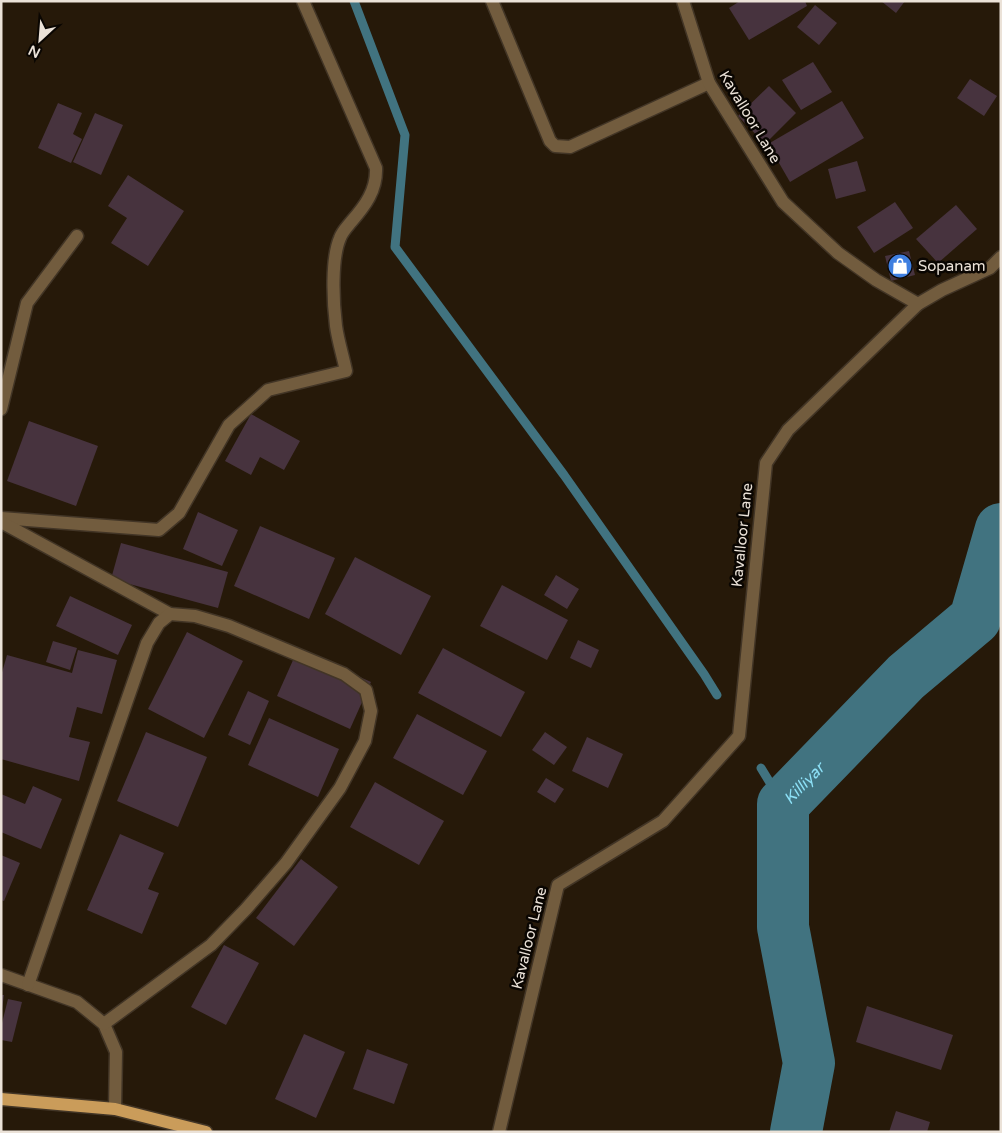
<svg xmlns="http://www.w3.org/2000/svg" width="1002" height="1133" viewBox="0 0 1002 1133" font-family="'Varela Round',sans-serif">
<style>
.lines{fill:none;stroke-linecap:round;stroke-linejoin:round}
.stream{stroke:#417380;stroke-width:9}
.river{stroke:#417380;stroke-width:52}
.building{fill:#47333e}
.minor-casing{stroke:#423526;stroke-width:15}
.major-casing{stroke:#423526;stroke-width:15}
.minor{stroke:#725c3e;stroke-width:12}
.major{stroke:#ca9c5a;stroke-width:12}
.labels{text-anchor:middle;stroke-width:5;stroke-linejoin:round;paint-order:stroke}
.street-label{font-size:15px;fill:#ebe2d8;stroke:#0a0602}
.poi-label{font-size:15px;fill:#ebe2d8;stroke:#0a0602;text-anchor:start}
.water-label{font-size:16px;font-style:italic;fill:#8de1f7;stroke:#0a0602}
</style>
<rect width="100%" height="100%" fill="#261909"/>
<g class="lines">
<g class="stream">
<path d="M 354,1 L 405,135 L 395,247 L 564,475 L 704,674 L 717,695"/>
<path d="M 761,768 L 783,804"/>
</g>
<path class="river" id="s1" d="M 796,1132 L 809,1063 L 783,927 L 783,804 L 906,677 L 975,619 L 1001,529"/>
</g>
<g class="building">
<path d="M 740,1 L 805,1 L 807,6 L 749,40 L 729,8 Z"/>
<path d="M 881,1 L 905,1 L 896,13 Z"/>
<path d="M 815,5 L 837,23 L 819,45 L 797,27 Z"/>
<path d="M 813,62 L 832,92 L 801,110 L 782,80 Z"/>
<path d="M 970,79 L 997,96 L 984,116 L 957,98 Z"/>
<path d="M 769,86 L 796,113 L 765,144 L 738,116 Z"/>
<path d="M 842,101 L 864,138 L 790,182 L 768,144 Z"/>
<path d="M 58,103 L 82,113 L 73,134 L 82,139 L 71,163 L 38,148 Z"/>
<path d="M 95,113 L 123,125 L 101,175 L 73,162 Z"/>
<path d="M 857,161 L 866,191 L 836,199 L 828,169 Z"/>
<path d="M 128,175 L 184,211 L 148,266 L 111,243 L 127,218 L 108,206 Z"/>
<path d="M 895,202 L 913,228 L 874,253 L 857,227 Z"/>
<path d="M 956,205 L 977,229 L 938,263 L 916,239 Z"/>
<path d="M 909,251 L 915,275 L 891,281 L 885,256 Z"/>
<path d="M 251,414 L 300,441 L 284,470 L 260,457 L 251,475 L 225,461 Z"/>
<path d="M 29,421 L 98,446 L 76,506 L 7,481 Z"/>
<path d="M 198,512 L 238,530 L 222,566 L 183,549 Z"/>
<path d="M 260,526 L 335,558 L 309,619 L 234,586 Z"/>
<path d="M 121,543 L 228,572 L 218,608 L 111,579 Z"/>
<path d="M 355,557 L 431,596 L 401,655 L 325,614 Z"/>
<path d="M 556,575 L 579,589 L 567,609 L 544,595 Z"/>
<path d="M 502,585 L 568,620 L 547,660 L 480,626 Z"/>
<path d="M 70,596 L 132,625 L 118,655 L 56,626 Z"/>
<path d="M 187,632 L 243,661 L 204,738 L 148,709 Z"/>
<path d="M 578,640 L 599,650 L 591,668 L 570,658 Z"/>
<path d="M 53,641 L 77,648 L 70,670 L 46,662 Z"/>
<path d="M 443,648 L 525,692 L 501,737 L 418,693 Z"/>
<path d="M 298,649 L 371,682 L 350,729 L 277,696 Z"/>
<path d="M 78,650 L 117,660 L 102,714 L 77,707 L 69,737 L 90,742 L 79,781 L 1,759 L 1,676 L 7,655 L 72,673 Z"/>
<path d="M 248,691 L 269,701 L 250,745 L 228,735 Z"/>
<path d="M 417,714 L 487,751 L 463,795 L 393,758 Z"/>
<path d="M 269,718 L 339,749 L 318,797 L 248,765 Z"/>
<path d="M 146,732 L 207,757 L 178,827 L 117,801 Z"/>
<path d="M 545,732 L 567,747 L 554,765 L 532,750 Z"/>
<path d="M 587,737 L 623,754 L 608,788 L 572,771 Z"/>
<path d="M 546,778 L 564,789 L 555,803 L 537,792 Z"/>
<path d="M 375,782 L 444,821 L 419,865 L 350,827 Z"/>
<path d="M 33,786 L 62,799 L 41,849 L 1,832 L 1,794 L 25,804 Z"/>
<path d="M 120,834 L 164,853 L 148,889 L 159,893 L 142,934 L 87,910 Z"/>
<path d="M 1,855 L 20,863 L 4,901 L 1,900 Z"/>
<path d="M 301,859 L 338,887 L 294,946 L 256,918 Z"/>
<path d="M 224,945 L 259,963 L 226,1025 L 191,1007 Z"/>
<path d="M 1,995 L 4,995 L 2,1009 L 1,1009 Z"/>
<path d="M 8,999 L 22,1002 L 12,1042 L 1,1040 L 1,1027 Z"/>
<path d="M 867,1006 L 953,1035 L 941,1070 L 856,1042 Z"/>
<path d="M 304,1034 L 345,1052 L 316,1118 L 275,1099 Z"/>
<path d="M 367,1049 L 408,1064 L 394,1104 L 353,1089 Z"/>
<path d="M 896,1111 L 930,1122 L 927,1132 L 889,1132 Z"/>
</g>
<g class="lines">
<defs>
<g id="minor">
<path d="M 492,1 L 550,141 L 555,146 L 570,147 L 709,83"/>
<path d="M 918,304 L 942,290 L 990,268 L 1001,257"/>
<path d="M 1,409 L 27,303 L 77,236"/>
<path d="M 1,518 L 159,530 L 179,513 L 229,425 L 268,390 L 346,371 C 343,356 338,341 336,326 C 333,302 331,259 340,238 C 342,232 347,227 351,222 C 365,206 377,190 376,168 L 303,1"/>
<path d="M 1,522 L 170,614"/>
<path d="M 1,975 L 77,1002 L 104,1024 L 116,1052 L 115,1109"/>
<path d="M 28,985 L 147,643 L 159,623 L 170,614 L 195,616 L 229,626 L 344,674 L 366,690 L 371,711 L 365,741 L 340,788 L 286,863 L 246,909 L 211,945 L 104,1024"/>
<path d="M 499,1132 L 558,885 L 663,821 L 739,736 L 766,463 L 788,430 L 918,304 L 876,280 L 838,253 L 783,202 L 709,83 L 683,1"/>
</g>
<path id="major" d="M 1,1099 L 115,1109 L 206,1132"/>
</defs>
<use href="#minor" class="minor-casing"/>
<use href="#major" class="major-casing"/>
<use href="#minor" class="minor"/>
<use href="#major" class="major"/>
</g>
<defs>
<symbol id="shop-disc" viewBox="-11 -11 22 22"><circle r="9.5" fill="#3f7fe0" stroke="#0a0602"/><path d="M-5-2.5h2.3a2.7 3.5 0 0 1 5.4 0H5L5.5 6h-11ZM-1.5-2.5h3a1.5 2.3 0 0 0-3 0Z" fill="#fff"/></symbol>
</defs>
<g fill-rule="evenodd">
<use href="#shop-disc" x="886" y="252" width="28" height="28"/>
</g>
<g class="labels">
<g class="street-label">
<text transform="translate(750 117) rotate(59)" y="5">Kavalloor Lane</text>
<text transform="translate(742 535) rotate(-84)" y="5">Kavalloor Lane</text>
<text transform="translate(529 938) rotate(-76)" y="5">Kavalloor Lane</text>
</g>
<g class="poi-label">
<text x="918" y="271">Sopanam</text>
</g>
<g class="water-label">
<text dy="6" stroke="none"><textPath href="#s1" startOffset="361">Killiyar</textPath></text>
</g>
</g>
<rect width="1002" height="1133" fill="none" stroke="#ebe2d8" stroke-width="5"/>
<g transform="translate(40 40) rotate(206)" stroke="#0a0602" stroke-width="4" paint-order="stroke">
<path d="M0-4L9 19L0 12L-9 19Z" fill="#ebe2d8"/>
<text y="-8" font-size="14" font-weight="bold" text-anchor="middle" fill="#ebe2d8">N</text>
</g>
</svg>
